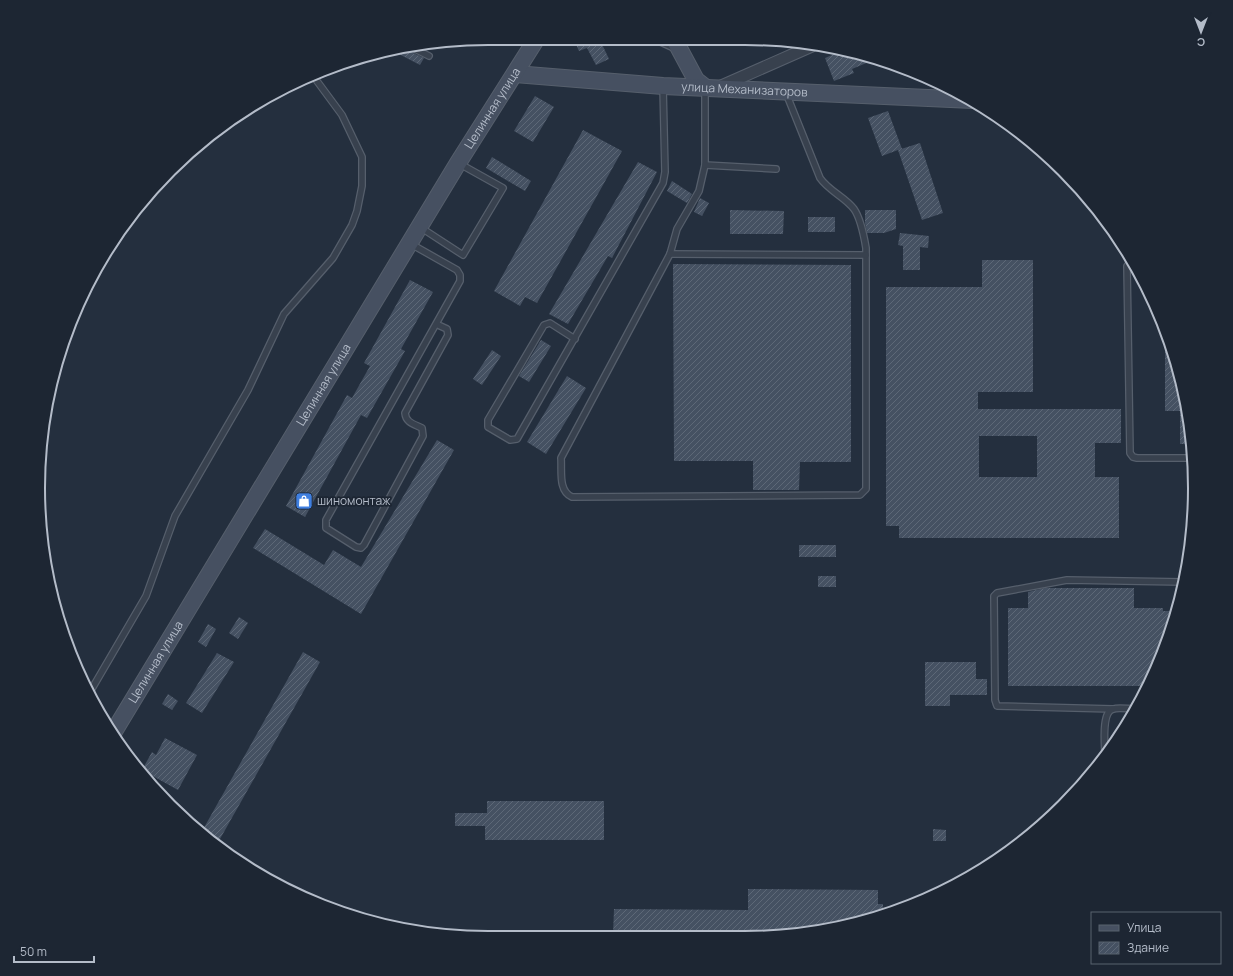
<svg xmlns="http://www.w3.org/2000/svg" width="1233" height="976" viewBox="0 0 1233 976" font-family="Manrope,sans-serif">
<style>
.building{fill:url(#building-hatch);fill-rule:evenodd}
.lines{fill:none;stroke-linecap:round;stroke-linejoin:round}
.lane-casing{stroke:#565f6c;stroke-width:8}
.street-casing{stroke:#565f6c;stroke-width:13}
.secondary-casing{stroke:#565f6c;stroke-width:18}
.lane{stroke:#38414e;stroke-width:5.5}
.street{stroke:#38414e;stroke-width:11}
.secondary{stroke:#465061;stroke-width:16}
.labels{text-anchor:middle;stroke-width:3.5;stroke-linejoin:round;paint-order:stroke}
.street-label{font-size:12px;fill:#b4bcc9;stroke:#1d2633}
.poi-label{font-size:12px;fill:#b4bcc9;stroke:#1d2633;text-anchor:start}
.rim{fill:none;stroke:#b4bcc9;stroke-width:2}
</style>
<defs>
<pattern id="building-hatch" width="6" height="6" patternUnits="userSpaceOnUse"><rect width="6" height="6" fill="#455162"/><path d="M-1 1l2-2M0 6l6-6M5 7l2-2" fill="none" stroke="#5d6877"/></pattern>
</defs>
<rect width="100%" height="100%" fill="#242f3e"/>
<g class="building">
<path d="M 573,38 L 599,38 L 609,59 L 596,65 L 587,48 L 579,51 Z"/>
<path d="M 409,48 L 411,52 L 424,58 L 420,65 L 393,51 Z"/>
<path d="M 837,53 L 839,57 L 848,54 L 876,59 L 852,69 L 854,73 L 834,81 L 825,58 Z"/>
<path d="M 535,96 L 554,107 L 533,142 L 514,131 Z"/>
<path d="M 888,111 L 902,149 L 898,150 L 920,143 L 943,213 L 922,220 L 898,150 L 882,156 L 868,118 Z"/>
<path d="M 583,130 L 622,151 L 537,303 L 525,297 L 520,306 L 494,291 Z"/>
<path d="M 492,157 L 531,181 L 525,191 L 486,168 Z"/>
<path d="M 638,162 L 657,172 L 612,258 L 608,256 L 568,324 L 549,314 Z"/>
<path d="M 672,181 L 692,194 L 687,203 L 667,191 Z"/>
<path d="M 700,198 L 709,203 L 702,216 L 694,212 Z"/>
<path d="M 730,210 L 784,211 L 783,234 L 730,234 Z"/>
<path d="M 865,210 L 896,210 L 896,229 L 884,233 L 867,233 L 865,223 Z"/>
<rect x="808" y="217" width="27" height="15"/>
<path d="M 900,233 L 929,236 L 928,248 L 920,247 L 920,270 L 903,270 L 903,246 L 898,245 Z"/>
<path d="M 982,260 L 1033,260 L 1033,392 L 978,392 L 978,409 L 1121,409 L 1121,443 L 1095,443 L 1095,477 L 1119,477 L 1119,538 L 899,538 L 899,526 L 886,526 L 886,287 L 982,287 ZM 979,436 L 1037,436 L 1037,477 L 979,477 Z"/>
<path d="M 673,264 L 851,265 L 851,462 L 800,462 L 799,490 L 753,490 L 753,461 L 674,461 Z"/>
<path d="M 410,280 L 433,292 L 401,349 L 405,351 L 367,418 L 361,415 L 305,517 L 286,506 L 347,395 L 352,398 L 370,366 L 364,363 Z"/>
<path d="M 1165,331 L 1171,344 L 1191,429 L 1192,444 L 1180,444 L 1180,411 L 1165,411 Z"/>
<path d="M 541,340 L 551,346 L 529,382 L 519,376 Z"/>
<path d="M 492,350 L 501,356 L 482,385 L 473,379 Z"/>
<path d="M 567,376 L 586,388 L 546,454 L 527,442 Z"/>
<path d="M 437,440 L 454,450 L 361,614 L 253,548 L 265,529 L 324,565 L 333,550 L 361,567 Z"/>
<rect x="799" y="545" width="37" height="12"/>
<rect x="818" y="576" width="18" height="11"/>
<path d="M 1045,588 L 1134,588 L 1134,608 L 1163,608 L 1163,611 L 1177,611 L 1149,686 L 1008,686 L 1008,608 L 1028,608 L 1028,592 Z"/>
<path d="M 239,617 L 248,623 L 238,639 L 229,633 Z"/>
<path d="M 208,624 L 216,629 L 206,647 L 198,642 Z"/>
<path d="M 303,652 L 320,662 L 216,846 L 201,833 Z"/>
<path d="M 217,653 L 234,662 L 202,713 L 186,703 Z"/>
<path d="M 925,662 L 976,662 L 976,679 L 987,679 L 987,695 L 950,695 L 950,706 L 925,706 Z"/>
<path d="M 168,694 L 178,701 L 172,710 L 162,704 Z"/>
<path d="M 165,738 L 197,755 L 178,790 L 142,770 L 152,752 L 156,755 Z"/>
<path d="M 487,801 L 604,801 L 604,840 L 485,840 L 485,826 L 455,826 L 455,813 L 487,813 Z"/>
<path d="M 933,829 L 946,830 L 946,841 L 933,841 Z"/>
<path d="M 748,889 L 878,890 L 878,904 L 883,904 L 883,914 L 862,923 L 782,936 L 613,935 L 614,909 L 748,910 Z"/>
</g>
<g class="lines">
<defs>
<g id="lane">
<path d="M 517,38 L 530,46"/>
<path d="M 654,39 L 676,49"/>
<path d="M 413,48 L 429,56"/>
<path d="M 705,89 L 705,165 L 699,191 L 677,229 L 670,254 L 561,458 C 562,471 558,491 572,497 L 860,495 L 866,489 L 866,248 C 864,236 861,219 854,209 C 845,197 829,191 820,178 L 786,93"/>
<path d="M 705,165 L 776,169"/>
<path d="M 420,227 L 463,255 L 503,188 L 460,164"/>
<path d="M 411,244 L 457,270 L 460,275 L 460,281 L 326,520 L 326,528 L 356,547 L 361,548 L 364,545 L 423,436 L 422,428 C 414,424 406,423 405,413 L 448,335 L 447,329 L 436,324"/>
<path d="M 670,254 L 866,255"/>
<path d="M 1132,259 L 1127,266 L 1130,453 L 1133,457 L 1137,458 L 1192,458"/>
<path d="M 575,339 L 550,323 L 544,325 L 488,420 L 488,427 L 510,440 L 517,439 L 663,183 L 665,172 L 663,86"/>
<path d="M 90,692 L 146,596 L 175,516 L 248,390 L 284,314 L 333,258 L 352,225 L 357,211 L 362,186 L 362,157 L 342,115 L 314,77"/>
<path d="M 1113,709 L 997,706 L 995,700 L 994,596 L 997,593 L 1067,580 L 1183,582"/>
<path d="M 1105,756 C 1105,746 1101,712 1113,709 C 1119,707 1128,709 1135,709"/>
</g>
<path id="street" d="M 719,87 L 812,46"/>
<g id="secondary">
<path d="M 674,39 L 696,80 L 705,87"/>
<path id="s1" d="M 515,74 L 663,86 L 973,100"/>
<path id="s2" d="M 113,733 L 458,163 L 537,38"/>
</g>
</defs>
<use href="#lane" class="lane-casing"/>
<use href="#street" class="street-casing"/>
<use href="#secondary" class="secondary-casing"/>
<use href="#lane" class="lane"/>
<use href="#street" class="street"/>
<use href="#secondary" class="secondary"/>
</g>
<defs>
<symbol id="shop-square" viewBox="-11 -11 22 22"><rect x="-9" y="-9" width="18" height="18" rx="4" fill="#3f7fe0" stroke="#1d2633"/><path d="M-5-2.5h2.3a2.7 3.5 0 0 1 5.4 0H5L5.5 6h-11ZM-1.5-2.5h3a1.5 2.3 0 0 0-3 0Z" fill="#fff"/></symbol>
</defs>
<g fill-rule="evenodd">
<use href="#shop-square" x="294" y="491" width="20" height="20"/>
</g>
<g class="labels">
<g class="street-label">
<text dy="4" stroke="none"><textPath href="#s1" startOffset="230">улица Механизаторов</textPath></text>
<text dy="4" stroke="none"><textPath href="#s2" startOffset="731">Целинная улица</textPath></text>
<text dy="4" stroke="none"><textPath href="#s2" startOffset="407">Целинная улица</textPath></text>
<text dy="4" stroke="none"><textPath href="#s2" startOffset="83">Целинная улица</textPath></text>
</g>
<g class="poi-label">
<text x="317" y="505">шиномонтаж</text>
</g>
</g>
<path d="M0 0H1233V976H0ZM488 45H745A443 443 0 0 1 1188 488V488A443 443 0 0 1 745 931H488A443 443 0 0 1 45 488V488A443 443 0 0 1 488 45Z" fill="#1d2633" fill-rule="evenodd"/>
<path class="rim" d="M488 45H745A443 443 0 0 1 1188 488V488A443 443 0 0 1 745 931H488A443 443 0 0 1 45 488V488A443 443 0 0 1 488 45Z"/>
<rect x="1091" y="912" width="130" height="52" fill="#1d2633" stroke="#59626f"/>
<rect x="1099" y="925" width="20" height="6" fill="#465061" stroke="#59626f"/>
<text x="1127" y="932" font-size="12" fill="#b4bcc9">Улица</text>
<rect x="1099" y="942" width="20" height="12" fill="url(#building-hatch)" stroke="#59626f"/>
<text x="1127" y="952" font-size="12" fill="#b4bcc9">Здание</text>
<g transform="translate(1201 32) rotate(180)" stroke="#1d2633" stroke-width="3" paint-order="stroke">
<path d="M0-3L7 15L0 10L-7 15Z" fill="#b4bcc9"/>
<text y="-6" font-size="11" font-weight="bold" text-anchor="middle" fill="#b4bcc9">С</text>
</g>
<path d="M14 956v6h80v-6" fill="none" stroke="#b4bcc9" stroke-width="2"/>
<text x="20" y="956" font-size="12" fill="#b4bcc9" stroke="#1d2633" stroke-width="3" paint-order="stroke">50 m</text>
</svg>
